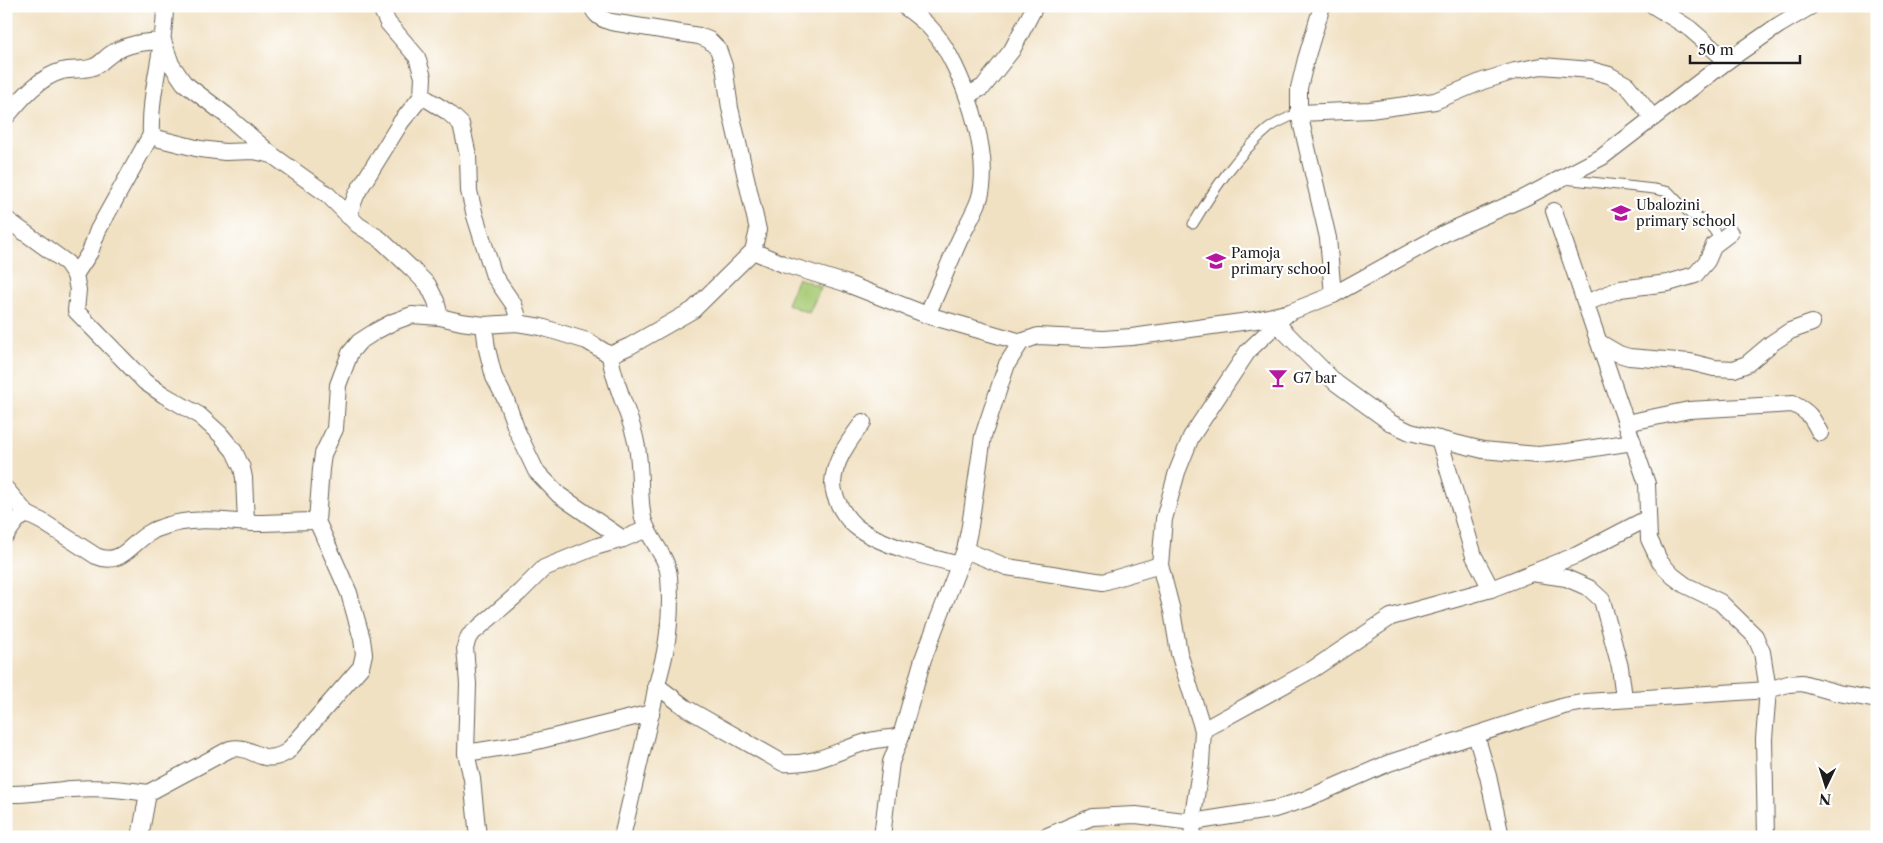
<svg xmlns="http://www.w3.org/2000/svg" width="1883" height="843" viewBox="0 0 1883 843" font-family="'Libre Caslon Text',serif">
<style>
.green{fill:#a7ca73;stroke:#627348}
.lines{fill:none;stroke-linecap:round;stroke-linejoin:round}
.service-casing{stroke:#676156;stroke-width:11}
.minor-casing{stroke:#676156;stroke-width:18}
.service{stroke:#fff;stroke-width:9}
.minor{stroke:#fff;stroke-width:16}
.labels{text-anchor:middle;stroke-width:4.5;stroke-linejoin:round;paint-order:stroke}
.poi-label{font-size:14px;fill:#1c1c1c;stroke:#fff;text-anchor:start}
</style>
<rect width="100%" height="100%" fill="#fff"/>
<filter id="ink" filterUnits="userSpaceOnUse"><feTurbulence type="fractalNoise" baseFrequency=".02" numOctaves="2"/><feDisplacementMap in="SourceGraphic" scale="10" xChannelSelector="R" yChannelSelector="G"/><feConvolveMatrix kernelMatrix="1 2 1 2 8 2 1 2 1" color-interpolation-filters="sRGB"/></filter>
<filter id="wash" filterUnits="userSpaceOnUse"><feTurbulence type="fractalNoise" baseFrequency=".0096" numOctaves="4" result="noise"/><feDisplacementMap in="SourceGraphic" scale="20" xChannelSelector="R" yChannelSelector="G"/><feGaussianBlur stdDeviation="1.12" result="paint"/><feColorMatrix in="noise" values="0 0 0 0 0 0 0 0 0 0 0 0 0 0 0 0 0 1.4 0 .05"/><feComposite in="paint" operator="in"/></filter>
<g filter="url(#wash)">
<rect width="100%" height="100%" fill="#f1e1c3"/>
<path class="green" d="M 798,278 L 821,287 L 809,313 L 787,304 Z"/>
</g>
<g filter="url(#ink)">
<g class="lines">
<defs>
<g id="service">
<path d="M 1564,179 L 1654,189 L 1669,192 L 1690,214 L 1702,220 L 1713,229 L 1720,240"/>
<path d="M 1193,224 C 1214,189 1237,155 1268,129 C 1277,122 1289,117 1299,113"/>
</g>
<g id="minor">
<path d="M 165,6 C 165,50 149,91 151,135 L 160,139 L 200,149 L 225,152 L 254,151 L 272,155 L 328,195 L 358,225 L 380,239 L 413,270 L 428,285 L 436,301 L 440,317"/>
<path d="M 904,6 C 914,14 925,21 933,31 C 962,65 994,157 979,200 C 974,214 965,228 959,241 C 948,266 938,291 927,315"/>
<path d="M 1322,6 L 1306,59 L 1299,88 L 1299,113 L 1328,238 L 1333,295"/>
<path d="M 1654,6 L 1689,28 L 1727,61"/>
<path d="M 163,41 L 171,64 L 184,83 L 226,115 L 271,154"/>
<path d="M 968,95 L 983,87 L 1012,50 L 1035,6"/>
<path d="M 422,96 L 448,112 L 461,124 L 468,155 L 469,191 L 475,216 L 494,276 L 514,305 L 517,314 L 517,323"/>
<path d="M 1299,113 L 1370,110 L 1435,101 L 1483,81 L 1515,71 L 1542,66 L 1591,70 L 1609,75 L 1627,85 L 1653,118"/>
<path d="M 6,117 C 21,99 39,77 62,71 C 72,68 83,71 93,67 C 100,65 105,58 111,54 C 128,43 144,42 163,41"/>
<path d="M 1554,211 L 1647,484 L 1649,539 L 1660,562 L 1673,576 L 1685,585 L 1720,602 L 1755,636 L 1762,652 L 1768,690 L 1764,739 L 1766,837"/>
<path d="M 348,216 L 357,193 L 401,122 L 422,96 L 423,77 L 417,57 L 388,23 L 380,6"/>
<path d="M 6,219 L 67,263 L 75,275 L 78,290 L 76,311 L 145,382 L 164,395 L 199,415 L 220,434 L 234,451 L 242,468 L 244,478 L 246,522"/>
<path d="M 753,251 L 783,264 L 845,283 L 927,315 L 1021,342"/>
<path d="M 75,275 L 90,252 L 98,230 L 151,135"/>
<path d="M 1586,303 L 1620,289 L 1668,283 L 1695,275 L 1707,261 L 1714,245 L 1730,233"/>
<path d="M 1277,324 L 1336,383 L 1391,423 L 1410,432 L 1483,450 L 1538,455 L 1568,452 L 1633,442"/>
<path d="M 484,325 L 487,349 L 494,377 L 506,400 L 517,431 L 536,471 L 559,495 L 623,539"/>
<path d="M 1600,343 L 1619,354 L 1629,357 L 1690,362 L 1714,368 L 1734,369 L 1747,364 L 1772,343 L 1790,331 L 1812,323"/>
<path d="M 610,355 C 614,386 630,412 636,442 C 642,467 638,493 643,518 C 648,539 667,555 669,576 C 671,602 670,627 665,652 C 662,668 656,684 654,700 L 622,837"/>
<path d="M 863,422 C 850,440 834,460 833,483 C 833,499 846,520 859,529 C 886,547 928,557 960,565"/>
<path d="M 1626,423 L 1689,410 L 1793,404 C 1809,412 1812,417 1820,433"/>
<path d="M 1439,439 L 1474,556 L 1491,589 L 1577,555 L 1648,518"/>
<path d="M 6,489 L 27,514"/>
<path d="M 6,535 L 17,520 L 27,514 L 43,522 L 96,556 C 122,567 131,542 151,532 C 155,529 161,528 165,526 C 196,516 225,522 256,523 C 277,523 297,521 317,521"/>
<path d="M 965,550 L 1007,567 L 1103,582 L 1160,565"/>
<path d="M 1532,573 L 1566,578 L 1589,588 L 1602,600 L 1620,667 L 1624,698"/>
<path d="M 656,685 L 686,708 L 783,763 C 819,765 837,750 870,741 C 880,739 891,738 901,736"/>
<path d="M 1203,730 L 1313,669 L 1391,617 L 1491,589"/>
<path d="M 1476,735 L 1488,776 L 1501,837"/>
<path d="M 466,753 L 529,743 L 651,713"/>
<path d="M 6,794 C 28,795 50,791 72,789 C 97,787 123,789 148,793"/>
<path d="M 140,837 L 148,793 L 230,749 C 254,744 260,768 287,752 L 361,667 L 364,654 L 362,639 L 349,593 L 317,521 L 321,469 L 323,454 L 335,429 L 338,385 L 350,353 L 359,342 L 376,331 L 393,322 L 412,315 L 440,317 L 461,322 L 484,325 L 517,323 L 541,327 L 587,341 L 610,355 L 630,346 L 693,310 L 753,251 L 758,230 L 730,108 L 724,66 L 718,49 L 709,40 L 699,36 L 611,22 C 602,19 595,16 592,6"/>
<path d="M 478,837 L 472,779 L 466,753 L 468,684 L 465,647 L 469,636 L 520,592 L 544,568 L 598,546 L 623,539 L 647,529"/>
<path d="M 882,837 L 891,762 L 901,736 L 923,659 L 965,550 L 970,526 L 983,436 L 1007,364 L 1021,342 L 1038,336 L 1103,339 L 1132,337 L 1256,320 L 1290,312 L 1333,295 L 1447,232 L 1524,198 L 1602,157 L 1727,61 L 1779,25 L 1811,6"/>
<path d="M 1045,837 L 1092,817 L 1136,815 L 1192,822 L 1275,809 L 1306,799 L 1389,763 L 1564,706 L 1586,702 L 1768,690 L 1788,684 L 1802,683 L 1838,693 L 1877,700"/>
<path d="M 1193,837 L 1192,822 L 1201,764 L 1203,730 L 1179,653 L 1172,611 L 1160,565 L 1164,519 L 1177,472 L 1191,437 L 1248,351 L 1288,313"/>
</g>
</defs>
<use href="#service" class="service-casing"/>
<use href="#minor" class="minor-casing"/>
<use href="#service" class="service"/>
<use href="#minor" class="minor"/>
</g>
</g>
<defs>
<symbol id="school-bare" viewBox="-9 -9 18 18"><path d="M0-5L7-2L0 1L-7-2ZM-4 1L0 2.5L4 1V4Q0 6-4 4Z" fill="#b5179e" stroke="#fff" stroke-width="2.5" paint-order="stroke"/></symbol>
<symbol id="bar-bare" viewBox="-9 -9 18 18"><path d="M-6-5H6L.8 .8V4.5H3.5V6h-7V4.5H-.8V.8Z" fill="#b5179e" stroke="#fff" stroke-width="2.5" paint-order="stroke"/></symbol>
</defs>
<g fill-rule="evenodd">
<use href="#school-bare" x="1607" y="199" width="28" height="28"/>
<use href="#school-bare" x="1202" y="247" width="28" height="28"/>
<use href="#bar-bare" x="1264" y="364" width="28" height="28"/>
</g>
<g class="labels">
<g class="poi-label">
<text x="1636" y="210">Ubalozini<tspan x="1636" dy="16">primary school</tspan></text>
<text x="1231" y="258">Pamoja<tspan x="1231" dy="16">primary school</tspan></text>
<text x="1293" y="383">G7 bar</text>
</g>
</g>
<rect width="1883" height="843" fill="none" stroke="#fff" stroke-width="25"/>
<g transform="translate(1826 786) rotate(184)" stroke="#ffffff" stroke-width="4" paint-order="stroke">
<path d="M0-4L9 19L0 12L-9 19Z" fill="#1c1c1c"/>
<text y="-8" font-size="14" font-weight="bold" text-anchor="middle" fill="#1c1c1c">N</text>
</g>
<path d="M1690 55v8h110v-8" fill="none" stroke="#1c1c1c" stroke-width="2.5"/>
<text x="1698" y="55" font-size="15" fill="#1c1c1c" stroke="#ffffff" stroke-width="4" paint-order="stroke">50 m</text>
</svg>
